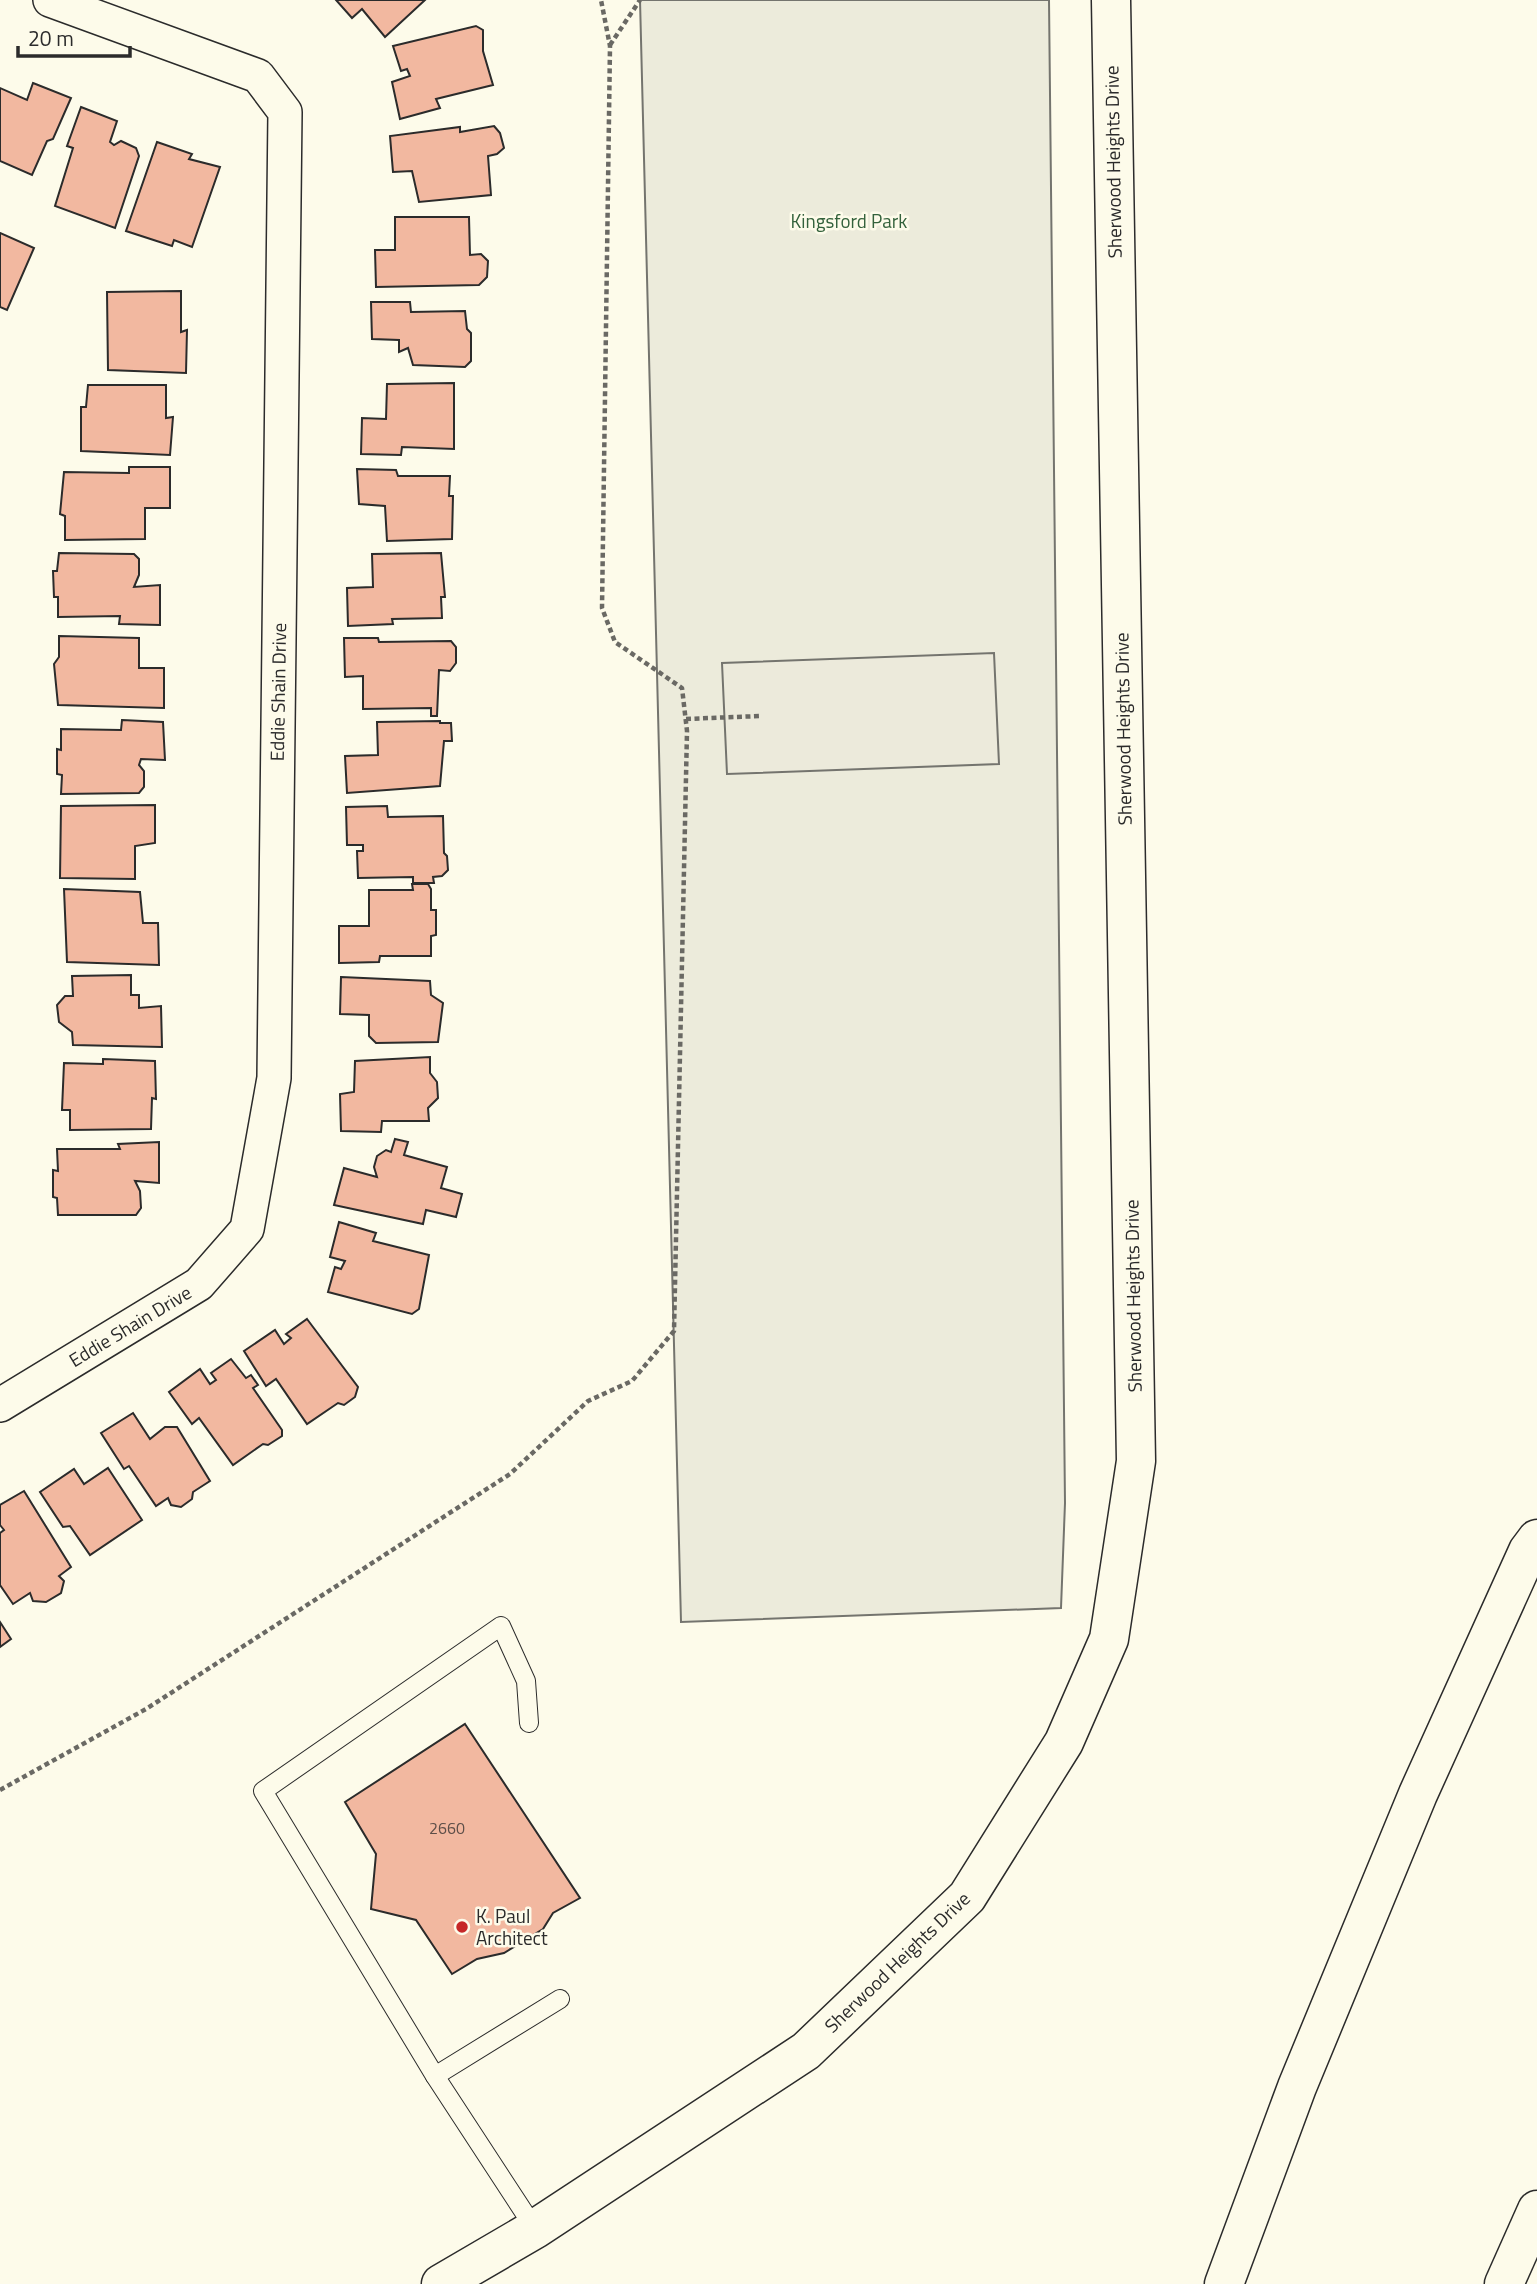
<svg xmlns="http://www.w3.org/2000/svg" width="1537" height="2284" viewBox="0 0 1537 2284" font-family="'Titillium Web',sans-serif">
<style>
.green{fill:#ecebdb;stroke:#74746e;stroke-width:2}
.parking{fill:#eceadb;stroke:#74746e;stroke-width:2}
.building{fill:#f2b8a0;stroke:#2b2b2b;stroke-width:2}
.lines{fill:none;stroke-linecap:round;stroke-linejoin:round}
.service-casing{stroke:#2b2b2b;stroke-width:20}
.minor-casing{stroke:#2b2b2b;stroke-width:36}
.tertiary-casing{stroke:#2b2b2b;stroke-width:41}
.motorway-casing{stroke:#2b2b2b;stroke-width:41}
.path{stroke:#6a6964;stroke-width:4.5;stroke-dasharray:5 3.5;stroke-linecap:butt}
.service{stroke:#fdfbea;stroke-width:18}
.minor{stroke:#fdfbea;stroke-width:33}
.tertiary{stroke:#fdfbea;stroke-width:38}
.motorway{stroke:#fdfbea;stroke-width:38}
.poi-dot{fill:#c62828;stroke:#fdfbea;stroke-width:2.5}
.labels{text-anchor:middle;stroke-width:5;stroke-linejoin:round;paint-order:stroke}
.number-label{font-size:16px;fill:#5d4e48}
.street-label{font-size:19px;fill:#2b2b2b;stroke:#fdfbea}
.park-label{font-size:19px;fill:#34623c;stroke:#fdfbea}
.poi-label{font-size:19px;fill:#2b2b2b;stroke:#fdfbea;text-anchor:start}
</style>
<rect width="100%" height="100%" fill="#fdfbea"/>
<path class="green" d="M 640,0 L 1049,0 L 1065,1503 L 1061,1608 L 681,1622 Z"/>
<path class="parking" d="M 994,653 L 999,764 L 727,774 L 722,663 Z"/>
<g class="building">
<path d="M 336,0 L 425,0 L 385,37 L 362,9 L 352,18 Z"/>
<path d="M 476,26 L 483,30 L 483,51 L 493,85 L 436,99 L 440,108 L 400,119 L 392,82 L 410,76 L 407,69 L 401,71 L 393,46 Z"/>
<path d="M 33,83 L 71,98 L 53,139 L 47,141 L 32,175 L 0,161 L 0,88 L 27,100 Z"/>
<path d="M 81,107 L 117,121 L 110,142 L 114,145 L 121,141 L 136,148 L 139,156 L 115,228 L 55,206 L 73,148 L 67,146 Z"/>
<path d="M 494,126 L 500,133 L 504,148 L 497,154 L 488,156 L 491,195 L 419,202 L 412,171 L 393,172 L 390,136 L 460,127 L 460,132 Z"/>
<path d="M 157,142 L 192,154 L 189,159 L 220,167 L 192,247 L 174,240 L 172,246 L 126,231 Z"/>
<path d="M 395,217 L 469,217 L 470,255 L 481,254 L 488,261 L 487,277 L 479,285 L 376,287 L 375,250 L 395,250 Z"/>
<path d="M 0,233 L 34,248 L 7,310 L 0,307 Z"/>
<path d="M 181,291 L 181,332 L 187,330 L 186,373 L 108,370 L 107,292 Z"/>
<path d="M 371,302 L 410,302 L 411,312 L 465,311 L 467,329 L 471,333 L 471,361 L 465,367 L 413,365 L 408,348 L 399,352 L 399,340 L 372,339 Z"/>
<path d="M 454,383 L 454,449 L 402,447 L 401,455 L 361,454 L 362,418 L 386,419 L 387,384 Z"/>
<path d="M 88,385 L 166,385 L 166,418 L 173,417 L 170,455 L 81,451 L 81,407 L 86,407 Z"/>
<path d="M 129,467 L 170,467 L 170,508 L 145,508 L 145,539 L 65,540 L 65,516 L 60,514 L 64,472 L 129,473 Z"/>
<path d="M 357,469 L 396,470 L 398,476 L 450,476 L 449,496 L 453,496 L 452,539 L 387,541 L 385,506 L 359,504 Z"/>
<path d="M 59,553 L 134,554 L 139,559 L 139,575 L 134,587 L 160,585 L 160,625 L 119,624 L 120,616 L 58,617 L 58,597 L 54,597 L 53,571 L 57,571 Z"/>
<path d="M 441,553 L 445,597 L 441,597 L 442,618 L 392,619 L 393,624 L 348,626 L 347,588 L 373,587 L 372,554 Z"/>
<path d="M 59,636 L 139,638 L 139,668 L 164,668 L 164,708 L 58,705 L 54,664 L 59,657 Z"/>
<path d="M 344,638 L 378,638 L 379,642 L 451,641 L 456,647 L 456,663 L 450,671 L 439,670 L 437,716 L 431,716 L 431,708 L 363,709 L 363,676 L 345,677 Z"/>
<path d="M 122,720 L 163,722 L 165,760 L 141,759 L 139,765 L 144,771 L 144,787 L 139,793 L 61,794 L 62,775 L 57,774 L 57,749 L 61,750 L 61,729 L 121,730 Z"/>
<path d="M 440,721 L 440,723 L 451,723 L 452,741 L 444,741 L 440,786 L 347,793 L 345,756 L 378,755 L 377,722 Z"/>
<path d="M 155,805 L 155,843 L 135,846 L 135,879 L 60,878 L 61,806 Z"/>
<path d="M 387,806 L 388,817 L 443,816 L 444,853 L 447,856 L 448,870 L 442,876 L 433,877 L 434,883 L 413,883 L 413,877 L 358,878 L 357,851 L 363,851 L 363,845 L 347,845 L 346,807 Z"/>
<path d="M 412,884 L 428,884 L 431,889 L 431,910 L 436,910 L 436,935 L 431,936 L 431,956 L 380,956 L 379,962 L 339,963 L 339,926 L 369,926 L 369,890 L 413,890 Z"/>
<path d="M 64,889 L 140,892 L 143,923 L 158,923 L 159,965 L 67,962 Z"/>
<path d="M 131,975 L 131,995 L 139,995 L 139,1008 L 161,1006 L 162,1047 L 73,1045 L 72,1032 L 59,1022 L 57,1005 L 65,996 L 73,996 L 72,976 Z"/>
<path d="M 341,977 L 430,981 L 431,995 L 443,1003 L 438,1042 L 376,1043 L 369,1036 L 369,1015 L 340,1014 Z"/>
<path d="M 430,1057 L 430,1073 L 437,1082 L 438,1098 L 428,1108 L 429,1121 L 382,1121 L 381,1132 L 341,1131 L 340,1094 L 354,1092 L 355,1061 Z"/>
<path d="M 103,1059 L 155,1061 L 156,1099 L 152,1098 L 151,1129 L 70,1130 L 70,1110 L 62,1110 L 64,1063 L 103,1064 Z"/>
<path d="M 395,1139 L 408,1142 L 404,1155 L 447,1167 L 441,1188 L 462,1194 L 456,1217 L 426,1210 L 423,1224 L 334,1205 L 344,1168 L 377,1177 L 374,1167 L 377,1156 L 386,1150 L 391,1152 Z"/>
<path d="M 159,1142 L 159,1183 L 135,1181 L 140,1191 L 141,1208 L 136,1215 L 58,1215 L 57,1198 L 53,1197 L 53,1170 L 58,1171 L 57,1149 L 120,1149 L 118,1144 Z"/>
<path d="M 339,1222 L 376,1233 L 373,1241 L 429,1255 L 419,1309 L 412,1314 L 328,1292 L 335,1267 L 341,1269 L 345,1261 L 330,1257 Z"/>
<path d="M 307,1319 L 358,1387 L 355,1397 L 344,1405 L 338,1403 L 307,1424 L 276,1379 L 266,1386 L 244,1351 L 275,1330 L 284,1344 L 291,1338 L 286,1334 Z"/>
<path d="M 231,1359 L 246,1378 L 251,1375 L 258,1385 L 253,1388 L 282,1430 L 282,1436 L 268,1445 L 263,1444 L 233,1465 L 199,1418 L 192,1424 L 169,1392 L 200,1369 L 210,1384 L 216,1380 L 211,1373 Z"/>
<path d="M 133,1413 L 150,1439 L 165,1427 L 177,1427 L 210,1481 L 193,1492 L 192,1499 L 181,1507 L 171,1505 L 168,1498 L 156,1506 L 129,1466 L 124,1469 L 101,1433 Z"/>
<path d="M 108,1468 L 142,1520 L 90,1555 L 70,1526 L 63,1527 L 40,1492 L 74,1469 L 84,1484 Z"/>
<path d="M 24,1491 L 71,1567 L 59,1576 L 64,1581 L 61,1593 L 46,1602 L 33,1601 L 30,1593 L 13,1604 L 0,1585 L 0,1533 L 4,1530 L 0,1525 L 0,1505 Z"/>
<path d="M 0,1622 L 11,1639 L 0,1647 Z"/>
<path d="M 465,1724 L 580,1898 L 553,1913 L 543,1929 L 504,1953 L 477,1959 L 452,1974 L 416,1920 L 371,1909 L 376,1854 L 345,1802 Z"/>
</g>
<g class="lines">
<defs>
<g id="service">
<path d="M 529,1723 L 526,1681 L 501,1626 L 263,1791 L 435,2076 L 535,2229"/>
<path d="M 435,2076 L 560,1999"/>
</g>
<path id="minor" d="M 0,1405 L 199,1284 L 247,1229 L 274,1078 L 285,112 L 258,76 L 50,0"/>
<path id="tertiary" d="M 441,2284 L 535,2229 L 806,2051 L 967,1897 L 1064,1742 L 1109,1639 L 1136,1461 L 1111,0"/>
<g id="motorway">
<path d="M 1224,2284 L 1297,2087 L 1418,1794 L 1528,1551 L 1537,1539"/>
<path d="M 1504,2284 L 1537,2210"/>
</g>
</defs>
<use href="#service" class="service-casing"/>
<use href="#minor" class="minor-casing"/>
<use href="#tertiary" class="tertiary-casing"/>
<use href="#motorway" class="motorway-casing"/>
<g class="path">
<path d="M 610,45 L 640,0"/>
<path d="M 686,719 L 760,716"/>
<path d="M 0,1790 L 146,1709 L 510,1474 L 588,1401 L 632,1381 L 674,1331 L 687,731 L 682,688 L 615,642 L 602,608 L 610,46 L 601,0"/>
</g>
<use href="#service" class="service"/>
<use href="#minor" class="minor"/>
<use href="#tertiary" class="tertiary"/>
<use href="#motorway" class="motorway"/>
</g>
<circle class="poi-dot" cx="462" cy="1927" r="7"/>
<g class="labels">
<g class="number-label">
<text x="447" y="1834">2660</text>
</g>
<g class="street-label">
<text transform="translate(1113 162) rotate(-91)" y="7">Sherwood Heights Drive</text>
<text transform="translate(278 692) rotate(-89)" y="7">Eddie Shain Drive</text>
<text transform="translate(1123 729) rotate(-91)" y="7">Sherwood Heights Drive</text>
<text transform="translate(1133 1296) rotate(-91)" y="7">Sherwood Heights Drive</text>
<text transform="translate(130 1326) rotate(-31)" y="7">Eddie Shain Drive</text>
<text transform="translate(897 1962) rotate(-44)" y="7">Sherwood Heights Drive</text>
</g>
<g class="park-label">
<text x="849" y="228">Kingsford Park</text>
</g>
<g class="poi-label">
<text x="476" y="1923">K. Paul<tspan x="476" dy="22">Architect</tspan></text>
</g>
</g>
<path d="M18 46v10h112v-10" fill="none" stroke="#2b2b2b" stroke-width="3.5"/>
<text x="28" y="46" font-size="21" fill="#2b2b2b" stroke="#fdfbea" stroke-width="5" paint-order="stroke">20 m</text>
</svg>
